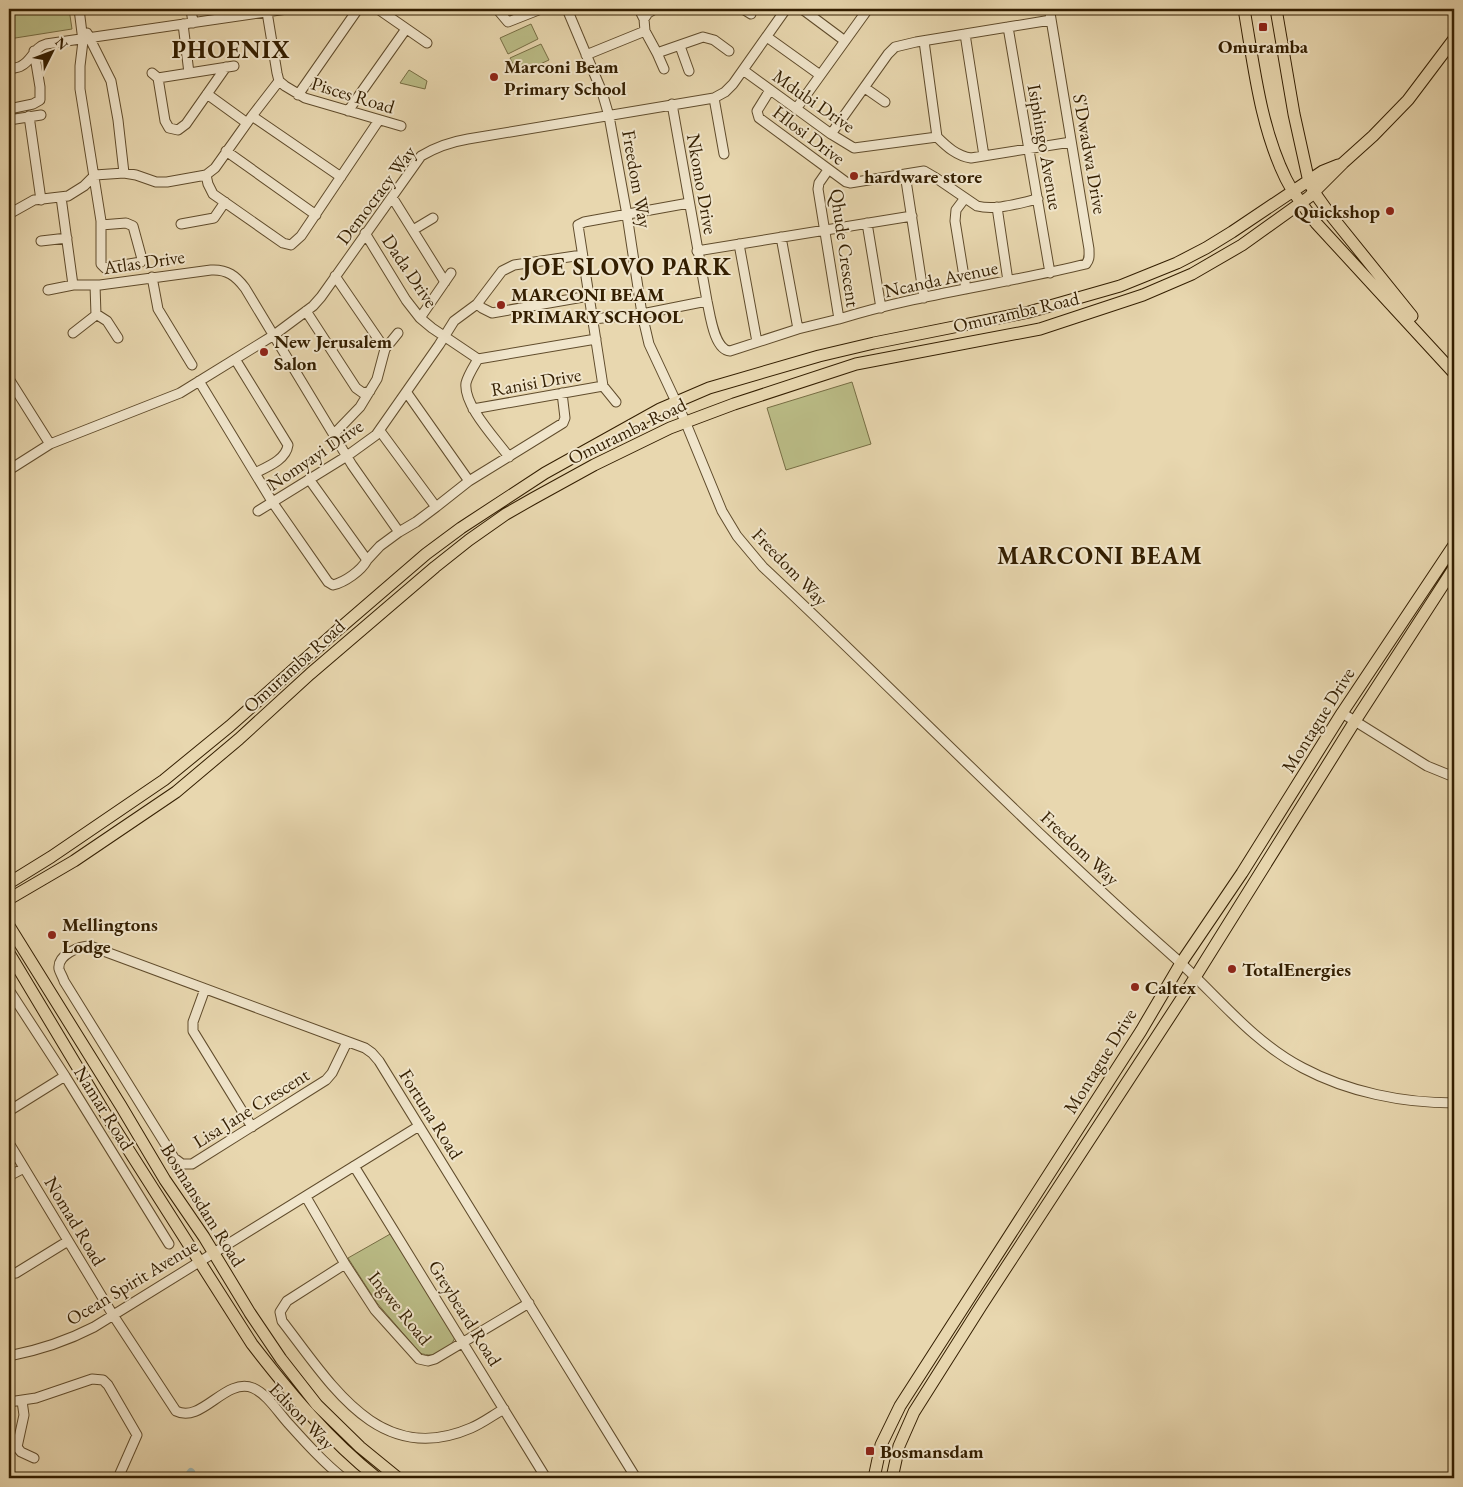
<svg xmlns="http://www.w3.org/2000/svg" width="1463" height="1487" viewBox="0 0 1463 1487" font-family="'EB Garamond',serif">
<rect width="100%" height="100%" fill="#e8d7af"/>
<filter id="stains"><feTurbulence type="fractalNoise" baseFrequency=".004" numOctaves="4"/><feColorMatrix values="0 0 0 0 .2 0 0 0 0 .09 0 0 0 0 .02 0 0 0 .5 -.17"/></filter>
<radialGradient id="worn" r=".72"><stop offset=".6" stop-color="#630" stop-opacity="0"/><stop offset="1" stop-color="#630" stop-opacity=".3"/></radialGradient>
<path fill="#bbbd87" stroke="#776e44" d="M9 9H69L72 29 9 39Z
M531 24 538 39 508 54 500 38Z
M541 44 549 60 518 74 510 58Z
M409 70 427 81 425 89 400 83Z
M852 382 871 444 786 470 767 408Z
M392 1233 455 1337C450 1351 435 1359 420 1353L377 1303 348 1258Z"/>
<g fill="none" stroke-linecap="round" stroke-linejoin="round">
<path stroke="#9cb7b6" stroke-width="8" d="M187 1478 191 1472"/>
<defs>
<path id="minor" d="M79 9 83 41 80 66V89L101 221V264L105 268 141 262 142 259 133 226 126 223 101 225
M191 9 193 23
M378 9 427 43
M497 9 508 22 541 9
M567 9 602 92 609 116 627 215 642 314 649 344 685 421 722 511 737 536 763 567C901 696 1032 832 1174 957 1216 994 1251 1041 1303 1068 1348 1092 1403 1103 1454 1103
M639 9 644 19 645 31 657 53 664 69
M743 9 751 14
M802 9 845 41
M267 12 277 73 279 81 285 86 305 98 401 126
M644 19 648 13 655 9
M183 24 189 73
M1008 27 1050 273
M87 33 111 81 118 120 124 173
M965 34 984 156
M767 37 820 75
M924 41 937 137
M680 46 689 71
M657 53 703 37 714 40 729 51
M586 55 645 31
M9 69C13 68 18 68 21 66 32 61 34 47 46 44L287 9
M743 70 831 134 854 148 937 137C947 147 957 156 971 158L1071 142
M152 73 158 78 234 66
M158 78 165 121 169 128 178 130 186 124 226 67
M865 88 885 102
M770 90 757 111 759 118 846 182 850 183 924 171 936 178 977 206C996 211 1019 203 1038 199
M207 94 247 123
M298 95 358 9
M714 98 724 154
M672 104 707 301C710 314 714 350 730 351L798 329
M9 109 33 104 40 100V87L34 51
M796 109 868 9
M348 111 406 29
M29 116 41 200
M252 116 341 177
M9 120 41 115
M831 134 888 54 895 47 916 42 1051 20
M226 151 316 215
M905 174 924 298
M206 175 208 184 213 194 283 243 291 245 301 236 379 120
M61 197 73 285
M392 197 445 282
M965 198 956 210 955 221 966 289
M997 207 1008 281
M9 214 34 200 68 196 84 186 95 175 124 173 136 175 156 182H167L206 175 215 168 252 116 279 81
M867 223 881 308
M181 224 214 218 225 202
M413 230 433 218
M365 233 406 300 420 318 432 328 478 359
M781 237 798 329 839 319 818 189 819 183 828 170
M41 241 67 238
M739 244 757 342
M697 251 912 216
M335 276 385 349
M152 277 158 309 192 365
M48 290 73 285H100L211 270C227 269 236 276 245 288L352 465 399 532 380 546 367 560
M477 304 482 308 492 313 589 296
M306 311 356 388 363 393 370 391
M96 314 107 321 118 338
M420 318 451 273
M593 319 642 314 707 301
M839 319C919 294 1004 284 1086 264 1090 259 1089 256 1089 249L1050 13
M73 333 96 315 95 285
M235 359 288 445C286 460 267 467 255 473
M478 359 596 339
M478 359C474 366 468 375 466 383 463 405 496 439 509 457
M9 379 50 444
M199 381 273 503 328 582 333 585C345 582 361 571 367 560L309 479
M407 393 469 481
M616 402 603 386 578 225 584 222 689 203
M473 409 603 386
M380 431 436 507 416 522 399 532
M334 434 360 407 377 379 385 349 398 333
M9 470 50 444 180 393 274 335 313 306 321 297 421 156C436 147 450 142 468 139L714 98 725 92 733 84 786 9
M436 507 469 481 563 423 565 418 562 393
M258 511 347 456 376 435 439 345 454 321 477 304 502 271 514 265 582 255
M1342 713 1427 766 1454 777
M205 989 193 1022V1031L252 1127
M9 990 65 1076 169 1244
M347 1042 332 1073 326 1080 192 1164H182L174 1158 64 981C63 977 60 973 59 969 57 955 79 946 90 946L365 1048 372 1053 379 1061 636 1478
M9 1111 65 1076
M9 1143 113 1315 176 1411C202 1424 225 1377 253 1388 267 1394 278 1412 288 1423 306 1443 323 1462 343 1478
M354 1166 546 1478
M9 1176 24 1168
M306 1197 345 1264 375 1310 419 1359 428 1361 435 1359 529 1303
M345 1264 287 1301 280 1312 282 1321C331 1384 379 1468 471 1428 483 1423 493 1415 504 1409
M9 1274 16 1273 68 1241
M9 1356C40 1350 65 1342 94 1327L419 1126
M22 1401 24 1415 17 1447 21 1452 34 1458
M9 1402 36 1398 92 1379 103 1380 108 1385 137 1435 118 1478"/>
<path id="major" d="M1244 9C1254 66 1260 126 1286 179 1294 195 1305 208 1316 223L1454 373
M1276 9 1294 114 1309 182 1314 192 1329 213 1412 316
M9 883 51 857 164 780 230 726 332 635 426 554 461 528 545 473 660 409 709 388 819 356 874 343 1029 312 1120 286 1177 263 1206 248 1232 232 1323 171 1338 165
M9 899 74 861 176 792 239 739 310 674 435 567 469 540 506 514 534 498 594 465 670 428 734 404 856 364 1040 329 1143 295 1192 274 1242 245 1309 197 1343 163 1373 136 1408 100 1454 39
M9 926 121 1106 165 1180 204 1237 250 1313 281 1359 317 1405 360 1447 398 1478
M9 953 105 1113 252 1344C290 1393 329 1440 377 1478
M874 1478 881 1445 900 1406 1141 1031 1181 963 1242 873 1342 713 1454 545
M892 1478 899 1446 914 1412 981 1306 1184 995 1355 721 1454 568"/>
</defs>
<use href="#minor" stroke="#604c2c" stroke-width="11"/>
<use href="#major" stroke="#331e00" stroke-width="13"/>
<use href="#minor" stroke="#f0e5cb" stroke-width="9"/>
<use href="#major" stroke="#e8d7af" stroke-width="11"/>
</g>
<g fill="#8f2418" stroke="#f0e5cb" stroke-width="2">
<rect x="1258" y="22" width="10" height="10" rx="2.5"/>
<circle cx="494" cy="77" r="5"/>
<circle cx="854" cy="176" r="5"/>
<circle cx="1390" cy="211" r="5"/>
<circle cx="501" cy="305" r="5"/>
<circle cx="264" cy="352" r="5"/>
<circle cx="52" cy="935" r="5"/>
<circle cx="1232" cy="969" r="5"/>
<circle cx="1135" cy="987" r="5"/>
<rect x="865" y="1446" width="10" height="10" rx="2.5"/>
</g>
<g text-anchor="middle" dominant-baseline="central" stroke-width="4" stroke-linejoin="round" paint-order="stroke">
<g font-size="19" font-weight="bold" fill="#331e00" stroke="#f0e5cb" text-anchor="start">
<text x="1263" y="46" text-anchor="middle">Omuramba</text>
<text x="504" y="66">Marconi Beam<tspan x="504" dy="22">Primary School</tspan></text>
<text x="864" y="176">hardware store</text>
<text x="1380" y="211" text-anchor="end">Quickshop</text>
<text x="511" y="294">MARCONI BEAM<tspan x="511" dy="22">PRIMARY SCHOOL</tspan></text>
<text x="274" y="341">New Jerusalem<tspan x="274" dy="22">Salon</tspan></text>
<text x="62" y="924">Mellingtons<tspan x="62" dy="22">Lodge</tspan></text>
<text x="1242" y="969">TotalEnergies</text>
<text x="1145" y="987">Caltex</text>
<text x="880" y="1451">Bosmansdam</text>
</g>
<g font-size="19" fill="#331e00" stroke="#f0e5cb">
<text transform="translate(353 95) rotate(17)">Pisces Road</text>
<text transform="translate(814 101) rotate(35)">Mdubi Drive</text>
<text transform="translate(809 135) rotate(37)">Hlosi Drive</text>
<text transform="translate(1045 147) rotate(80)">Isiphingo Avenue</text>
<text transform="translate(1090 154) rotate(80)">S'Dwadwa Drive</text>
<text transform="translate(637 179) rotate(80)">Freedom Way</text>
<text transform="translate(702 184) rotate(80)">Nkomo Drive</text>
<text transform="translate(376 195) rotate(-53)">Democracy Way</text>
<text transform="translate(845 248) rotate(82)">Qhude Crescent</text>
<text transform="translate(144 262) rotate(-8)">Atlas Drive</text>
<text transform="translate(410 271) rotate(56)">Dada Drive</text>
<text transform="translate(941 279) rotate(-12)">Ncanda Avenue</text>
<text transform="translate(1016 312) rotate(-13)">Omuramba Road</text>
<text transform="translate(536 382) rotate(-10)">Ranisi Drive</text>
<text transform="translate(627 431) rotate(-26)">Omuramba Road</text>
<text transform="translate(315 455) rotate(-34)">Nomyayi Drive</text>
<text transform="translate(790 567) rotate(46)">Freedom Way</text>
<text transform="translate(294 666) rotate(-42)">Omuramba Road</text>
<text transform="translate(1318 720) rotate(-58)">Montague Drive</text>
<text transform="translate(1080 848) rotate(43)">Freedom Way</text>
<text transform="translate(1100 1061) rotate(-58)">Montague Drive</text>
<text transform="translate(104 1108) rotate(58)">Namar Road</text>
<text transform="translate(251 1108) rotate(-32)">Lisa Jane Crescent</text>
<text transform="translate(431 1114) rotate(58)">Fortuna Road</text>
<text transform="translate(203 1205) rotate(58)">Bosmansdam Road</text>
<text transform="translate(75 1221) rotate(59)">Nomad Road</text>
<text transform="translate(132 1282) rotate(-31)">Ocean Spirit Avenue</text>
<text transform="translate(400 1308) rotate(51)">Ingwe Road</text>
<text transform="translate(465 1313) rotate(58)">Greybeard Road</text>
<text transform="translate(302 1416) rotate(46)">Edison Way</text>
</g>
<g font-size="24" font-weight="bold" letter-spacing="1" fill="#331e00" stroke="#f0e5cb">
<text x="231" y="49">PHOENIX</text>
<text x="627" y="266">JOE SLOVO PARK</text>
<text x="1100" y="555">MARCONI BEAM</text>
</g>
</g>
<rect width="1463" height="1487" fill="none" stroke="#e8d7af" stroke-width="30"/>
<rect x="10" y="10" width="1443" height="1467" fill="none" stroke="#331e00" stroke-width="2.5"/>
<rect x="15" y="15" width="1433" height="1457" fill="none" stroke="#331e00"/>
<g transform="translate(52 52) rotate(48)" stroke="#f0e5cb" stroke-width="4" paint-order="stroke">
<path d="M0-4L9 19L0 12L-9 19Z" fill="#331e00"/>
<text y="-8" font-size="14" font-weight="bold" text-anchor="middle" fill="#331e00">N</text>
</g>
<rect width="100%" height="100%" filter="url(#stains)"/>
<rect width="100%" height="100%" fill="url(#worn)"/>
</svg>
